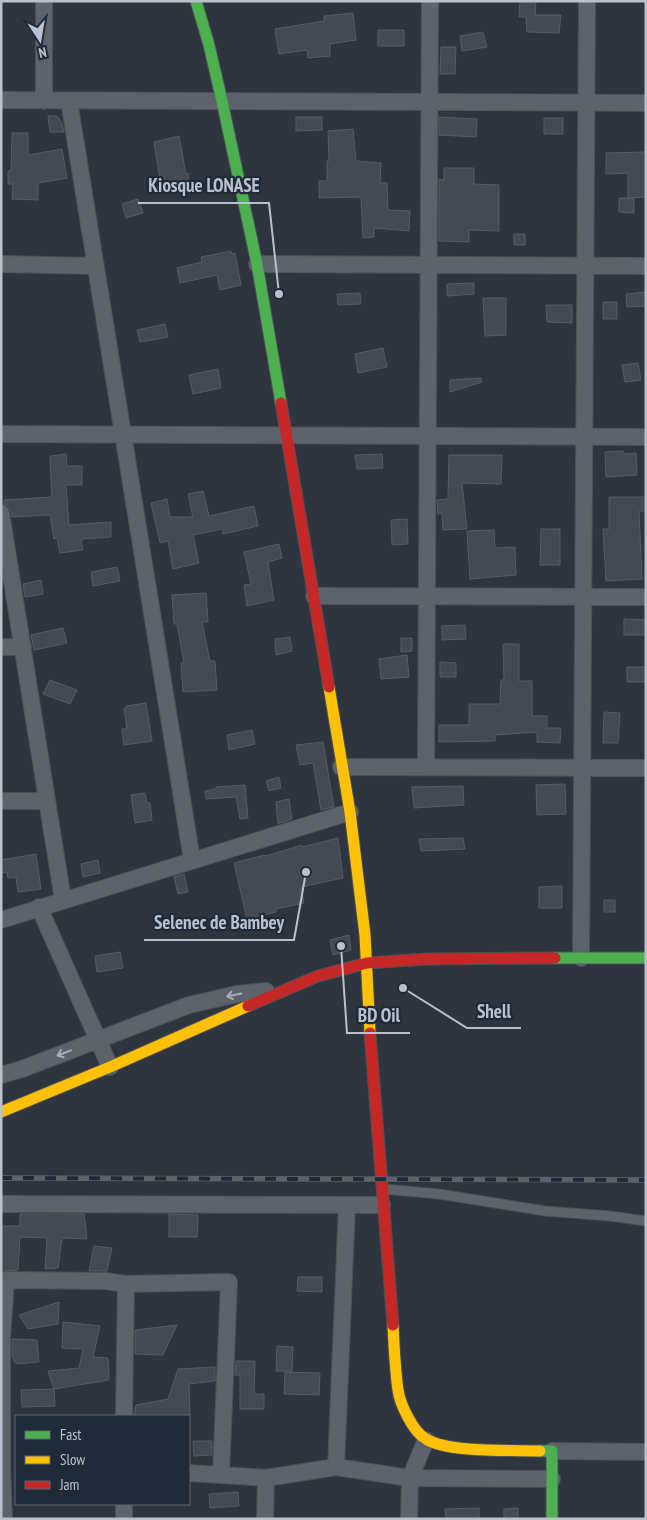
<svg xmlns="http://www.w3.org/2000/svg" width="647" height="1520" viewBox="0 0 647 1520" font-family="'PT Sans Narrow',sans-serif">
<rect width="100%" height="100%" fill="#2e353e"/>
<path fill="#454a52" stroke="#565c65" d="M520 1H536L535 15H561L559 33 527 32 526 17H519Z
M353 13 356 40 330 44V56L308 58 307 50 279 54 275 29 324 21V16Z
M378 30H404V46H378Z
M483 32 487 47 462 51 460 36Z
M441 47H456L455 74H440Z
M48 116H57L62 123 64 132H50Z
M296 117H322V130L296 131Z
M439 117 477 119 476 137 439 135Z
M544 118H563V134H544Z
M353 129 356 161 381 163 380 183H387L388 210 410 211 409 231 374 228V237L363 238 361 197 319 198V181H327V161H329L328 131Z
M12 133H28V155L62 149 67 178 38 183V200L12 199 13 184H8V171H11Z
M179 136 186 174 188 173 189 186H161L154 142Z
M646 152V197L628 198V173L606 174V153Z
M444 168H474V184L499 185V231L469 230V242L439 241V179L444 180Z
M619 198H634V213L619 212Z
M138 199 143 213 126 218 122 204Z
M514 234H525V245H514Z
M231 251V254L235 253 241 285 220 290 217 275 180 283 177 268 202 262 201 257Z
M474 283V294L447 296V284Z
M646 292V306L627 307 626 294Z
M360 293 361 304 338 305 337 294Z
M483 298H506V335L485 336Z
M603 302H617V319H603Z
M546 305H572V323L547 322Z
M165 324 168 337 140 342 137 330Z
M383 348 387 367 358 373 355 354Z
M638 363 641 380 625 382 622 365Z
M218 369 221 388 193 394 189 375Z
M481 378 482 382 450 392V380Z
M623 451 624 454 636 453 637 475 606 477 605 452Z
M66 454 67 466H82V485H66L69 525 111 522V537L81 539 83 550 60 553 57 538 54 539 50 515 12 517 11 511 8 506 4 504V500L52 497 50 456Z
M382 454 383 468 357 469 355 455Z
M449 455H502L501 484 462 483 467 529 443 530 442 513 438 514 437 500 448 499Z
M203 491 209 516 254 506 258 526 223 534 222 529 193 535 199 563 173 569 168 541 160 543 151 503 167 499 170 517H193L188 494Z
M609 497H646V511H639L642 579 606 581 603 529H609Z
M407 519 408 544 392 545 391 520Z
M541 529H560V565H540Z
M494 530 495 548 515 547 516 575 470 579 467 531Z
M279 544 282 558 268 562 274 600 247 606 244 585 251 584 244 552Z
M117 567 120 581 93 586 91 572Z
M41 580 43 594 25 597 23 584Z
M206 593 208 622H202L210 661H215L217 690 183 692 181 663H184L177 624H174L172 595Z
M624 619 646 620V635H624Z
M465 625 466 639 442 640V626Z
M63 628 67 643 34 650 31 635Z
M290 637 292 651 276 655 275 639Z
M401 638H412V651L401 652Z
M503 644H519V681H532V716H547V728H561L560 743 537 742V732L495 735V741L439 742V725H469V704H500L501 680H504Z
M407 655 409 677 381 679 379 659Z
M440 662 456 663V677H440Z
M627 667H646V682H627Z
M50 680 77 690 70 704 43 694Z
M146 703 152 741 124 745 122 729 127 728 124 709 126 708V706Z
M604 712 620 713 618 743H603Z
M252 730 255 744 229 750 227 735Z
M323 742 334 807 321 810 313 763 300 765 296 745Z
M279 777 281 788 269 791 266 781Z
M565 784 566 814 537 815 536 785Z
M245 785 248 818 240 819 236 797 206 799 205 791 216 789V787Z
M463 786 464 805 414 808 412 787Z
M145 793 147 803H150L152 820 135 823 131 795Z
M289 799 292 819 278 824 276 802Z
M338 838 343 878 301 887 304 903 276 909V912L247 919 234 863 265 855 266 856 302 845V847Z
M463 838 465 849 421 851 419 839Z
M36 854 41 889 18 892 16 877 8 878 7 872 1 873V860Z
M98 860 100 873 83 877 81 864Z
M184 874 188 892 178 894 174 877Z
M562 886V908H539V887Z
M604 900H615V912H604Z
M349 935 351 950 333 955 330 940Z
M120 952 123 968 97 972 95 956Z
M20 1214H84L87 1239 62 1238 58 1268 45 1269 47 1238 20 1237 18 1270 1 1271V1226H20Z
M169 1214 198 1215 197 1237H169Z
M94 1246 112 1248 107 1271H89Z
M298 1277H322V1292L297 1291Z
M59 1302 58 1324 28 1329 19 1315Z
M63 1322 100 1326 93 1357 108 1358 109 1380 54 1389 48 1371 79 1368 83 1349 62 1348Z
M177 1325 163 1355 135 1354V1330Z
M12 1339 37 1340 39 1362 16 1364 12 1357Z
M277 1346 293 1347 292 1371H276Z
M236 1361H255L254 1394H264V1409H240V1375H235Z
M215 1367V1381L189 1384 190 1416H134L136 1405 168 1399 178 1369Z
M285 1372 320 1373 319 1395 284 1394Z
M54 1389 55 1406 22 1407 21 1390Z
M193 1441H212V1455L194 1456Z
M238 1492 239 1506 210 1508 209 1494Z
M479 1508V1519H446L445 1509Z
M518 1508V1519H504V1509Z"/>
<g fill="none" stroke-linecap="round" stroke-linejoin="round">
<defs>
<path id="lane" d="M384 1189 439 1194 545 1211 610 1216 646 1221"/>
<path id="street" d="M1 100 646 103
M44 101V1
M69 101 192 860
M1 264 96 266
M257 264 646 266
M1 434 646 437
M1 513 63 900
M314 596 646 597
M1 647H23
M341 767 646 768
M426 767 430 1
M1 801H47
M39 907 110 1067
M1 920 350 812
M581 958 587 1
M1 1075 22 1069 189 1005 237 994 266 991
M1 1204 382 1205
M124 1416 126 1284
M552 1451 646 1452
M336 1467 347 1205
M189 1473 266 1478 336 1467 410 1478 552 1479
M124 1504V1519
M4 1519 2 1469V1339L6 1280 105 1281 126 1284 229 1282 221 1474
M265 1519 266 1478
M409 1519 410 1478 426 1440"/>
<path id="fast" d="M196 1 209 45 222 101 257 264 281 403
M555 958H646
M540 1451H552V1519"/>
<path id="slow" d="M329 687 350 812 365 935 370 1033
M1 1112 110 1067 248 1006
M393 1325C394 1346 395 1369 398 1390 400 1404 413 1432 426 1439 448 1453 513 1450 540 1451"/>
<path id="jam" d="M281 403 329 687
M248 1006 318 976 367 963 427 959 555 958
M370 1033 393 1325"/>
</defs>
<use href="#lane" stroke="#4c5158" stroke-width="11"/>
<use href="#street" stroke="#4c5158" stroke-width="18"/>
<use href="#fast" stroke="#4c515a" stroke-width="13"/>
<use href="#slow" stroke="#4c515a" stroke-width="13"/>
<use href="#jam" stroke="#4c515a" stroke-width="13"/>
<use href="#lane" stroke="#5e636b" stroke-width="9"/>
<use href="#street" stroke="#5e636b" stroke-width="16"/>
<use href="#fast" stroke="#4caf50" stroke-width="11"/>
<use href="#slow" stroke="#ffc107" stroke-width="11"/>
<use href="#jam" stroke="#c62828" stroke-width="11"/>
<defs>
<path id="rail" d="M1 1178 646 1180"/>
</defs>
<use href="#rail" stroke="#5d6269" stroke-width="5.5"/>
<use href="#rail" stroke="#202b39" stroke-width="4" stroke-dasharray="11" stroke-linecap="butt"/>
</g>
<defs><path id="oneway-shaft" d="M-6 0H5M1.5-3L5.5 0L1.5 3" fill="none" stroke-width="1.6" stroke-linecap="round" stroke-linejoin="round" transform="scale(1.25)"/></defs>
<g stroke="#a7aeb9">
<use href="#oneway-shaft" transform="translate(234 995) rotate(169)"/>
<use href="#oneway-shaft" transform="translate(64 1053) rotate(159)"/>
</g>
<path fill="none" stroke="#b9c1cd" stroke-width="2" d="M279 294L269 203H138M306 872L294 940H144M403 988L467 1028H521M341 946L347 1033H410"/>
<g fill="#b9c1cd" stroke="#202b39" stroke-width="2">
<circle cx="279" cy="294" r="5"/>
<circle cx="306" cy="872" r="5"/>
<circle cx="403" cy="988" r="5"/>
<circle cx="341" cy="946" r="5"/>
</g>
<g font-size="19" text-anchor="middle" font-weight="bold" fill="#b9c1cd" stroke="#202b39" stroke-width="4.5" stroke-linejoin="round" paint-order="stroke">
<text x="204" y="192">Kiosque LONASE</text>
<text x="219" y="929">Selenec de Bambey</text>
<text x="494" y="1018">Shell</text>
<text x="379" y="1022">BD Oil</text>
</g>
<rect width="647" height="1520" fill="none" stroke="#b9c1cd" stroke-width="5"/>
<rect x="15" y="1415" width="175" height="90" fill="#202b39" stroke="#5d6774"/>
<rect x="25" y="1431" width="25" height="8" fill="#4caf50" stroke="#5d6774"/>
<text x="60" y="1440" font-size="15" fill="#b9c1cd">Fast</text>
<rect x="25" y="1456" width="25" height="8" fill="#ffc107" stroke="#5d6774"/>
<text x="60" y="1465" font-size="15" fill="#b9c1cd">Slow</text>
<rect x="25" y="1481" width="25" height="8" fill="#c62828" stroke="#5d6774"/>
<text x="60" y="1490" font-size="15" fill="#b9c1cd">Jam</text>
<g transform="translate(40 40) rotate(168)" stroke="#202b39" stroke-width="4" paint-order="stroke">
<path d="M0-4L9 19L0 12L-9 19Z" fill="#b9c1cd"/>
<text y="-8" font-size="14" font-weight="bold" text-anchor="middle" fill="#b9c1cd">N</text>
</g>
</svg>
